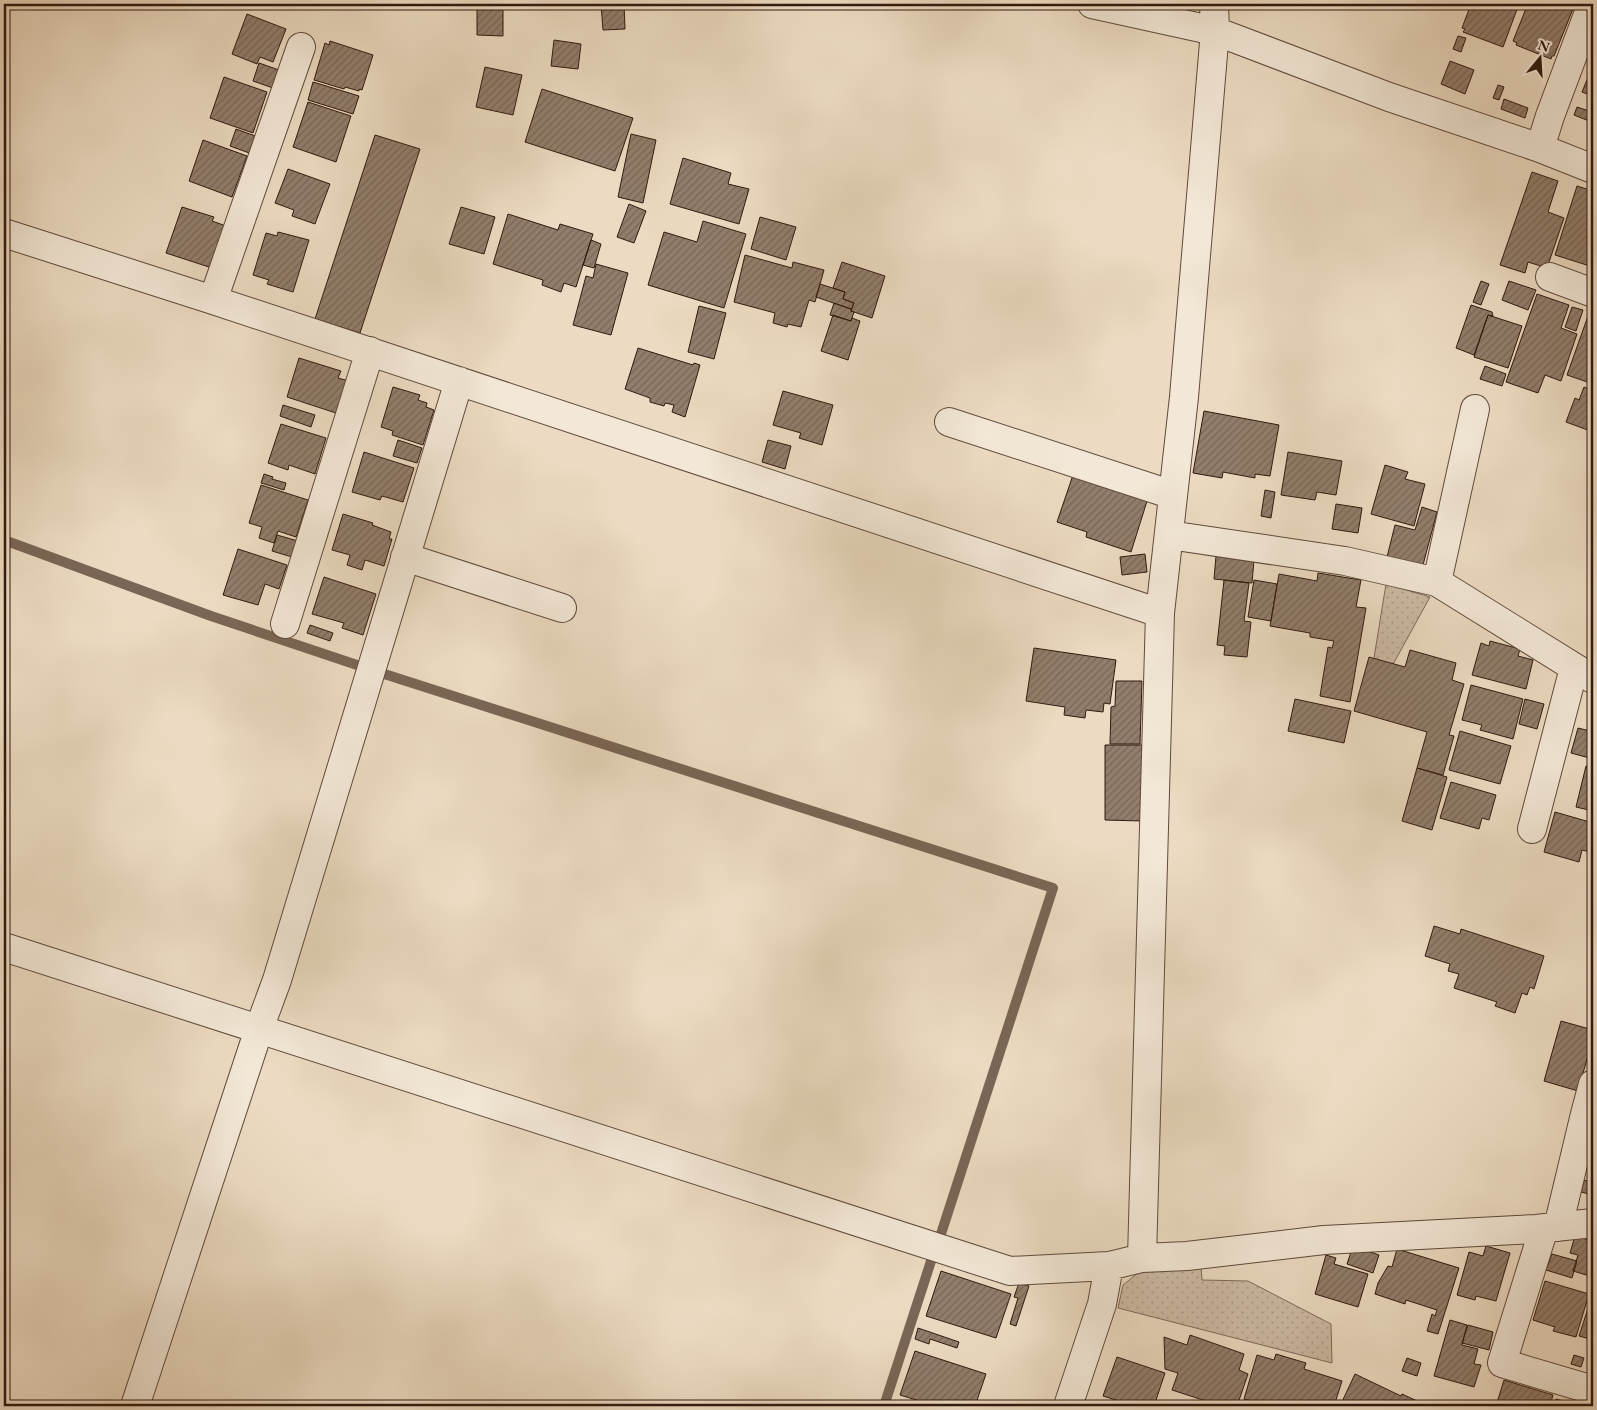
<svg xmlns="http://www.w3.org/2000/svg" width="1597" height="1410" viewBox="0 0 1597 1410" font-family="'EB Garamond',serif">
<defs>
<pattern id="grass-dots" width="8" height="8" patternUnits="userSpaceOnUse" patternTransform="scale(1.25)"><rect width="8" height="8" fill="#ccbaa4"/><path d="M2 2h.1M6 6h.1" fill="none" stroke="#b09f8c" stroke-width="1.8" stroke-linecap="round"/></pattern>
<pattern id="building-hatch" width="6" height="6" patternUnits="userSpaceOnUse" patternTransform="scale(1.25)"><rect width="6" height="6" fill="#927e6c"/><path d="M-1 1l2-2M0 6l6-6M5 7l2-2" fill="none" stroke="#786657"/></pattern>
</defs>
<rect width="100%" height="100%" fill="#ecdbc2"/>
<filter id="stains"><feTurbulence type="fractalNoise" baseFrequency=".004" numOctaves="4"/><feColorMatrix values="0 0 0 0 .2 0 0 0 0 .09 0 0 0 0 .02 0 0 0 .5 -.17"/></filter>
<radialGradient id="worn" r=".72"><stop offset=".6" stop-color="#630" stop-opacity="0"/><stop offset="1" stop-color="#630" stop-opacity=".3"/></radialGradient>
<path fill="url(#grass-dots)" stroke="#7e6a5a" d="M1386 584 1430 597 1391 668 1373 664Z
M1201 1267 1202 1280 1248 1281 1331 1324 1332 1363 1118 1308 1123 1285 1142 1270Z"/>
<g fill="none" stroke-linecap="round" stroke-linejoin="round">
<path stroke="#7a6656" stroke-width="10" d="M4 540 211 616 378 672 1053 888 940 1237
M884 1406 932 1258"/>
</g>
<path fill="url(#building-hatch)" stroke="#30190f" d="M477 4H503V36L477 35Z
M601 4H624L625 29 603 30Z
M1471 4H1519L1503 47 1463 32 1465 29 1462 28Z
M1531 4H1575L1554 56H1552L1551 59 1516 45 1517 43 1513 41 1527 6 1530 7Z
M247 14 286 29 273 62 260 57 257 64 232 54Z
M1458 36 1466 38 1461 52 1453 49Z
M554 40 581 44 578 69 551 66Z
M330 41 373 55 362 90 359 89V91L345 87 344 89 314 80 325 43 329 45Z
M1450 61 1474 70 1465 94 1441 84Z
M259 63 279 70 273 88 253 81Z
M485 67 522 75 513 115 476 107Z
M1591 70 1593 71V96L1582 92Z
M224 77 267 92 253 133 210 118Z
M313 82 359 96 353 114 308 100Z
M1498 85 1504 87 1499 100 1493 98Z
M542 89 633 118 615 171 525 142Z
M1504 99 1528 108 1525 118 1501 109Z
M308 102 351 116 336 162 293 147Z
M1577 107 1592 112 1589 121 1574 115Z
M236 129 258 137 252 154 230 146Z
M631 134 656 140 643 203 618 197Z
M375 135 420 149 360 333 315 319Z
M203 140 247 156 232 197 189 181Z
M683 158 731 173 728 184 749 189 739 224 670 204Z
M288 169 330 184 315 224 292 216 294 210 275 203Z
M1532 172 1558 181 1548 212 1564 218 1547 268 1528 262 1525 273 1500 265Z
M1577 186 1593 191V267L1555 255Z
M629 204 646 211 634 243 617 237Z
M182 207 214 217 212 221 226 226 212 268 166 253Z
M461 207 495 217 484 254 449 244Z
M508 214 558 230 560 224 593 234 576 287 564 283 561 292 542 285 543 280 493 264Z
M760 217 796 227 786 260 751 249Z
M703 221 746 234 724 308 648 285 664 232 697 242Z
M278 232 309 240 293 292 267 284 269 280 253 275 266 233 277 236Z
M591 240 601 244 594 268 583 265Z
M745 255 792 268 793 262 824 270 815 302 809 300 801 327 788 324 787 327 773 323 775 313 734 302Z
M842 262 885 276 872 318 851 311 854 303 843 299 845 292 833 288Z
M596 264 628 273 611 335 573 325 586 276 593 278Z
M1481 281 1489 284 1481 305 1473 302Z
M1509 281 1536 290 1528 310 1502 300Z
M820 284 845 292 843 299 854 303 851 309 816 297Z
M1537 294 1569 305 1561 328 1577 334 1561 381 1545 375 1538 393 1506 382Z
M834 303 851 309V311L854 312 851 321 830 315Z
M1471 305 1492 312 1493 316 1488 315 1474 355 1456 348Z
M699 306 726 313 714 359 688 352Z
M1572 307 1583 310 1576 331 1565 327Z
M833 315 851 321 852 318 860 321 848 360 821 351Z
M1488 315 1522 326 1508 368 1474 357Z
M1588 316 1593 317V384L1567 375Z
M638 348 693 365 694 363 700 365 685 417 672 412 674 405 665 403 664 406 650 402V398L625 389Z
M299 358 341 371 338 378 349 381 339 414 287 397Z
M1485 366 1506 374 1502 386 1480 379Z
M393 387 420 395 418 400 427 403 426 407 434 410 423 445 392 435 393 431 381 427Z
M1584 387 1593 391V432L1566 422 1575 398 1579 400Z
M783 391 833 405 822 445 799 438 801 433 773 425Z
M283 405 315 415 311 427 280 416Z
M1204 411 1279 425 1270 476 1255 474V478L1223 472 1222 478 1193 473Z
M281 424 326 438 315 474 289 465 288 470 268 463Z
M398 440 422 448 417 463 393 456Z
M768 440 791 446 785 469 762 462Z
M364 452 414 468 403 502 382 496 380 500 352 492Z
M1288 452 1342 461 1336 495 1317 492 1315 500 1281 495Z
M1385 465 1408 472 1405 479 1425 484 1414 526 1371 514Z
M1074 472 1148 498 1131 552 1086 537 1087 532 1057 522Z
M264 474 273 477 272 479 286 483 284 490 261 483Z
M261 485 308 500 296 537 278 531 274 543 259 538 262 527 249 523Z
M1265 490 1275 492 1271 518 1261 516Z
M1336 504 1362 508 1358 533 1332 529Z
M1422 507 1437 512 1423 565 1387 557 1395 525 1415 530Z
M343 514 373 523 372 525 391 532 389 539H392L384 566 365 560 362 570 347 565 350 555 332 550Z
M277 535 298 541 292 557 272 551Z
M238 549 287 565 279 589 265 584 258 605 223 595Z
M1145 554 1147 572 1122 575 1120 557Z
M1216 556 1254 560 1252 583 1214 579Z
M1318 573 1361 580 1356 607 1366 608 1350 702 1320 696 1328 647 1332 648 1334 641 1310 637V633L1270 626 1279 574 1317 581Z
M324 577 376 594 363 635 342 628 344 623 312 614Z
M1224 580 1249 583 1244 621 1251 622 1247 657 1224 655 1225 646 1217 645Z
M1254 580 1277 584 1271 621 1248 617Z
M310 625 333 633 330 641 307 633Z
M1490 641 1520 649 1518 656 1533 660 1526 689 1472 675 1481 643 1489 646Z
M1034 648 1116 660 1110 704 1104 703 1103 712 1086 710 1085 718 1064 715 1065 707 1026 701Z
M1410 650 1456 663 1452 680 1464 684 1449 735 1454 736 1443 775 1417 768 1427 732 1354 711 1369 657 1405 667Z
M1116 681H1142L1140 744H1110L1111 707 1115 706Z
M1471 685 1523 699 1513 739 1480 730 1482 725 1462 720Z
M1295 699 1351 711 1344 743 1288 731Z
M1525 699 1544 704 1537 729 1519 724Z
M1593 719V759L1571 753 1578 728 1590 731Z
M1460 731 1511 746 1500 784 1449 770Z
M1105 745H1144L1143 821 1105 820Z
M1586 766 1593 768V811L1576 807Z
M1417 768 1447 777 1432 830 1402 821Z
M1451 782 1496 795 1489 820 1482 818 1479 829 1440 818Z
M1555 812 1593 823V853L1582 850 1579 862 1544 852Z
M1434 926 1460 934 1461 929 1544 956 1534 989 1530 987 1527 995 1522 993 1515 1013 1495 1006 1497 1002 1454 988 1459 974 1448 971 1450 964 1425 956Z
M1561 1021 1593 1030V1038L1578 1091 1544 1081Z
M1584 1180 1593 1183V1195L1581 1192Z
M1575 1236 1593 1241V1277L1573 1271 1578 1255 1570 1253Z
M1353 1246 1379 1255 1373 1273 1347 1264Z
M1486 1246 1510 1253 1496 1301 1476 1296 1475 1300 1457 1295 1469 1252 1483 1256Z
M1397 1249 1459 1268 1438 1334 1427 1331 1432 1314 1435 1316 1437 1310 1406 1300 1405 1304 1375 1294 1378 1283 1388 1266 1392 1267Z
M1552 1254 1577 1261 1572 1278 1546 1270Z
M1326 1255 1336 1258 1334 1264 1368 1274 1358 1307 1315 1294Z
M941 1271 1011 1294 996 1338 926 1316Z
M1545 1281 1589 1294 1576 1337 1553 1331 1555 1327 1533 1320Z
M1019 1283 1029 1286 1016 1326 1010 1324 1018 1298 1014 1297Z
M1593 1293V1340L1579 1336Z
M1450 1320 1467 1325 1462 1345 1478 1349 1474 1364 1481 1365 1474 1387 1434 1376Z
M1468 1325 1493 1332 1489 1350 1462 1343Z
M918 1328 959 1342 957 1348 930 1339 929 1344 915 1339Z
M1190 1335 1244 1354 1239 1370 1248 1374 1237 1406H1205L1206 1401 1172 1390 1178 1373 1165 1369 1164 1337 1187 1345Z
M915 1351 986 1374 975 1406H936L900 1395Z
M1276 1354 1306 1363 1304 1369 1342 1381 1334 1406H1268L1244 1399 1257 1355 1274 1360Z
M1574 1355 1584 1358 1581 1367 1571 1364Z
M1117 1357 1165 1373 1154 1406H1135L1103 1396Z
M1407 1358 1421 1363 1417 1376 1402 1371Z
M1355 1374 1401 1396 1402 1394 1428 1406H1340Z
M1504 1380 1553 1395 1550 1406H1496Z
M1556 1399 1581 1406H1554Z"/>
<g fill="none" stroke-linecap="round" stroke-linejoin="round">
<defs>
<path id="minor" d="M1092 4 1215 31 1389 97 1540 148 1593 169
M1540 148 1550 116 1592 4
M4 233 213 300 1160 613
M1550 277 1593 293
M213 300 301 47
M949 422 1173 495
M1169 535 1345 561 1437 582 1593 679
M405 557 562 608
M1437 582 1475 409
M285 624 370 351
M1532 829 1574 668
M4 947 1010 1271 1109 1266 1142 1258 1187 1256 1324 1240 1536 1229 1593 1223
M1558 1227 1585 1114 1593 1084
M1544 1228 1502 1363 1593 1390
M1142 1258 1160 613 1184 397 1215 31 1214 4
M135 1406 259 1029 277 980 459 381
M1068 1406 1102 1304 1109 1266"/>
</defs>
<use href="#minor" stroke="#5f4a3c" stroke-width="30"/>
<use href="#minor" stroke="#f3e8d7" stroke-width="28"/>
</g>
<rect width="1597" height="1410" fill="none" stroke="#ecdbc2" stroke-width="20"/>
<rect x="5" y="5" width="1587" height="1400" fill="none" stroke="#30190f" stroke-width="2.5"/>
<rect x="10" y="10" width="1577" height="1390" fill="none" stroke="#30190f"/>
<g transform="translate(1540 58) rotate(18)" stroke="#f3e8d7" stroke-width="4" paint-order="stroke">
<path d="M0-4L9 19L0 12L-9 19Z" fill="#30190f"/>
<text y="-8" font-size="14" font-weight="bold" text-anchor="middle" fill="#30190f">N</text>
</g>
<rect width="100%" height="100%" filter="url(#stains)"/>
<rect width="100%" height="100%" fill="url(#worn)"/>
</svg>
